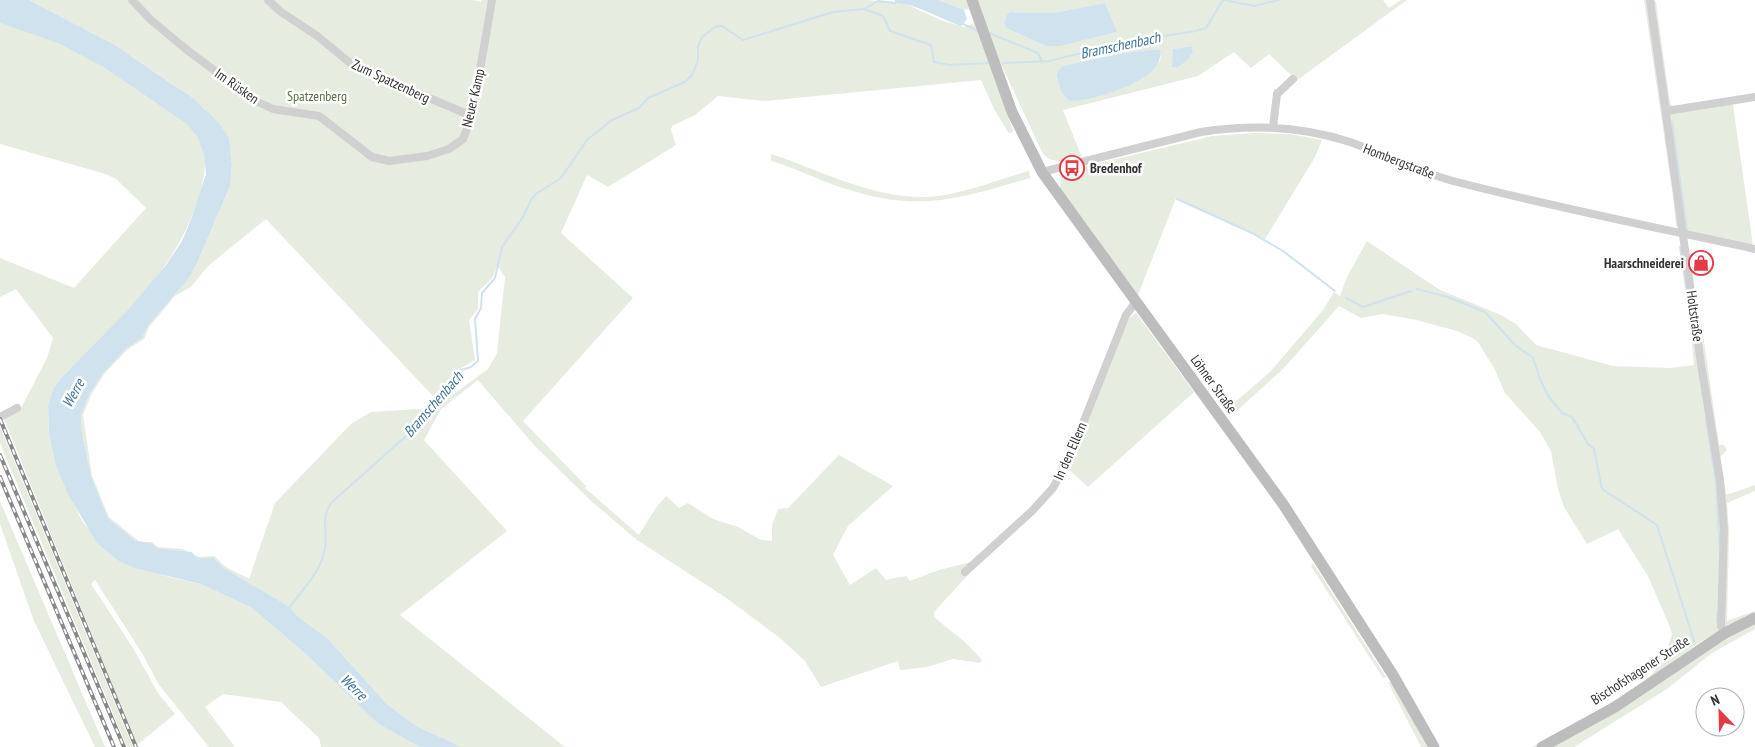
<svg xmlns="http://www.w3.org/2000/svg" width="1755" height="747" viewBox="0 0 1755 747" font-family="'PT Sans Narrow',sans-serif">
<rect width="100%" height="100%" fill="#fff"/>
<path fill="#e6ecdf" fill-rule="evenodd" d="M29 0H473L481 2 482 0H866L904 3 943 21 965 27 974 23 969 9 964 10 939 0H1383L1389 8 1401 0H1407L1289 86 1278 100V118L1270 119 1274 88 1277 90 1292 76 1269 54 1251 68 1234 52 1198 76 1063 110 1082 158C1069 160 1051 166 1042 152L1002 66 990 65 1013 131 1011 133 1008 132 994 109 981 80 765 101 718 96 695 115 672 126 671 130 676 145 608 187 587 175 561 233 633 298 523 421 586 486 585 488 639 535 655 509 666 496 679 508 688 503 713 519 738 527 761 540 772 541V525L778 509 788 508 839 455 893 486 848 526 833 555 850 585 876 568 886 580 906 576 910 581 939 570 971 562 1049 490 1063 464 1122 318 1128 319 1136 313 1194 392 1088 487 1067 468 1044 503 978 564 934 612V617L966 643 982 660 980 663 953 659 927 667 900 670 898 661 821 687 805 661 780 638 725 597 637 540 590 500 534 445 478 380 441 409 424 440 507 531 400 615 565 747H462L416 726 387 704 327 638 297 616 290 607 224 568 214 558H198L191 552 157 548 152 543 136 541 108 518 91 476 81 428V415L90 393 104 372 127 348 142 338 148 326 189 278 198 261 230 186 232 165 229 139 204 108 174 85 115 45ZM1105 3 1116 32 1061 46H1046L1006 28 1004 24 1007 14 1010 12 1053 13ZM1192 46 1193 52 1188 60 1177 68 1173 67V49ZM1160 50C1170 79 1090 101 1070 101 1060 95 1059 84 1056 74L1062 66 1124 53ZM266 219 433 396 458 370 475 360 469 320 478 309V292L493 277 497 265 505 277 497 353 488 369 429 412 418 409 371 412 351 424 275 503 249 579 226 567 214 556 199 557 183 549 158 547 152 542H140L109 517 92 476 83 415 92 393 105 373 128 349 144 339 149 327 175 296 191 287 208 266Z
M1644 0H1655L1656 2 1670 104 1675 107 1732 98 1753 245 1690 233 1676 226 1673 196Z
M0 23C19 29 39 35 58 42 87 54 113 73 139 91 159 104 186 117 198 138 209 157 205 176 199 196 176 273 115 323 61 378L53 389 48 405 49 434 56 466 82 521 111 555 117 560 169 577 201 584 252 608 308 656 377 723 419 747H321L319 738 281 702 223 694 205 707 235 747H209L159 685 142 653 95 580 91 584 133 648 158 693 175 714 137 745 4 419 21 408 47 358 53 338 16 289 0 297V258L74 288 146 208 116 179 106 174 0 144Z
M1255 133 1290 134 1322 140 1315 157 1265 239 1176 198 1138 295 1060 188 1061 178 1070 170 1212 136Z
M771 154C820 170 871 198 925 197 959 196 996 180 1029 171L1030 178C957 199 918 213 843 188 818 180 796 168 771 161Z
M1367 241 1440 290 1501 315 1516 324 1536 345 1613 366 1670 368 1694 365 1689 313 1700 314 1719 445H1724L1727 450 1720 457 1726 495 1755 485V491L1727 503 1729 531 1727 621 1755 611V629L1712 653 1667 689 1574 747H1532C1596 713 1656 678 1713 633L1646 680 1654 672 1666 653 1672 634 1670 627 1648 576 1618 529 1587 544 1564 507 1558 489 1551 451 1540 432 1505 393 1494 368 1478 342 1471 337 1454 330 1412 319 1382 314 1361 318 1339 306 1283 369 1231 416 1226 410 1271 371 1323 310 1334 292 1340 296 1348 275Z
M0 427 133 747H127L0 443Z
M0 501 105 747H95L34 621 0 524Z
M1313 563 1386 677 1383 678 1311 566Z
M1388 682 1393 683 1427 747H1421Z"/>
<path fill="#cfe2ee" d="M0 0H29L115 45 194 99 218 122 229 138 232 165 230 186 198 261 189 278 148 326 142 338 127 348 104 372 90 393 81 415V428L91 476 108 518 136 541 152 543 157 548 191 552 198 558H214L224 568 290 607 297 616 327 638 387 704 416 726 462 747H419L377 723 308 656 252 608 201 584 134 568 117 560 97 543 69 496 56 466 49 434 48 405 53 389 61 378 128 310 166 265 182 241 192 217 206 174 204 154 198 138 187 124 102 66 58 43 0 23Z
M895 0H939L964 10 967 19 961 26C940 19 915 3 895 3Z
M1105 3 1117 32 1061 46H1046L1006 28 1004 24 1007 14 1010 12 1053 13Z
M1192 46 1193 52 1188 60 1177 68 1172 67 1173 49Z
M1152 50H1160L1161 53C1160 58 1159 63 1156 67 1142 85 1092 101 1070 101 1060 95 1059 84 1056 74L1062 66 1124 53Z"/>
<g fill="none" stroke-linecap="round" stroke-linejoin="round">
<path stroke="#cfe2ee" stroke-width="2" d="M1224 0 1254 6 1279 0
M864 9 878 1 895 3
M961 23 976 30
M989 33 1038 53 1042 62
M1660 48 1669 105
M1003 63 1049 61 1131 41 1196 31 1206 28 1223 0
M1672 122 1687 230
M1177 199 1252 233 1283 251 1335 291
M1680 247 1687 293
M1417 289 1448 297 1485 312 1515 345 1533 358 1541 382 1549 397 1562 413 1572 417 1588 444 1594 449 1602 489 1657 525 1694 641
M1346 298 1363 307 1411 291
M1706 419 1716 482 1720 553
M289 608C302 590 322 571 325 548 328 530 320 520 331 503L423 421 458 371 471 367 478 361 475 319 481 308 482 293 495 278 502 247 523 217 531 200 536 194 561 178 587 140 612 120 639 108 648 98 685 82 692 75 698 60V47L702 37 715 27 722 26 743 40 833 12 864 9 883 16 890 31 931 45 934 62 950 65 989 63
M1717 622 1718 612"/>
<path stroke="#d0d0d0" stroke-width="8" d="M132 0 151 20 187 50 254 100 273 109 319 116 372 157 389 161 427 156 449 149 463 139 472 116 492 0
M268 0 281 12 316 35 355 67 472 116
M1650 0 1701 364 1720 480 1724 529 1721 626 1725 633
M1666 111 1755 97
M1273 127 1277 94 1293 79
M1042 172 1201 132C1251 124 1301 126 1350 142 1384 154 1417 171 1453 181 1553 207 1654 227 1755 249
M0 417 17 408
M965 572 1032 511 1053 488 1070 456 1126 315 1136 302"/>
<path stroke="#bdbdbd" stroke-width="11" d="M972 0 1012 112 1042 172 1283 504 1393 675 1434 747
M1542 747 1615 707 1725 633 1755 618"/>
<defs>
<path id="rail" d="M0 419 136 747
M0 455 124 747
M0 477 114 747"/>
</defs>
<use href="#rail" stroke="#888" stroke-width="4"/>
<use href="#rail" stroke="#fff" stroke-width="2" stroke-dasharray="5.5" stroke-linecap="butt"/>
</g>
<defs>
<symbol id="bus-ring" viewBox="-11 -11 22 22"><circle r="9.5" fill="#fff" stroke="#e63946" stroke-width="1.5"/><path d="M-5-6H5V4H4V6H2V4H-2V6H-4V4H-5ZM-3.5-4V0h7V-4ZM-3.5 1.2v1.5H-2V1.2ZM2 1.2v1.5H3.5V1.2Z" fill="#e63946"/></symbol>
<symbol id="shop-ring" viewBox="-11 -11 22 22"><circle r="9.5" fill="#fff" stroke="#e63946" stroke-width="1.5"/><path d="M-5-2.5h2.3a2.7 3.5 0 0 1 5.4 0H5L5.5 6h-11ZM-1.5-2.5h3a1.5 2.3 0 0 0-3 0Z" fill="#e63946"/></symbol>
</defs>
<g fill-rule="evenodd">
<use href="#bus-ring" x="1058" y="154" width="28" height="28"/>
<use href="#shop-ring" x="1687" y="249" width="28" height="28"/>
</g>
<g text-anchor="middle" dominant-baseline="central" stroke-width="5" stroke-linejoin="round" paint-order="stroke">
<g font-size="14" fill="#333" stroke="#fff">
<text transform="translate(391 81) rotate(25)">Zum Spatzenberg</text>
<text transform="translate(237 86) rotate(35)">Im Rüsken</text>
<text transform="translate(473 98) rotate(-77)">Neuer Kamp</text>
<text transform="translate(1399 161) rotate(21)">Hombergstraße</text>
<text transform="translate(1695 316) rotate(82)">Holtstraße</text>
<text transform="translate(1214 384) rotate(54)">Löhner Straße</text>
<text transform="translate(1070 451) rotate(-66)">In den Ellern</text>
<text transform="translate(1640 670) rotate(-33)">Bischofshagener Straße</text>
</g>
<g font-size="14" fill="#56703f" stroke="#fff">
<text x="317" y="96">Spatzenberg</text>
</g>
<g font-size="14" font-weight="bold" fill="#333" stroke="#fff" text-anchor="start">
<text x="1090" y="168">Bredenhof</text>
<text x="1684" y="263" text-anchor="end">Haarschneiderei</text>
</g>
<g font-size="15" font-style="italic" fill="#3f7597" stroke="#fff">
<text transform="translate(1120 45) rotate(-12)">Bramschenbach</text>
<text transform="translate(73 393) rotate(-61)">Werre</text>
<text transform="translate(433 404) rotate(-49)">Bramschenbach</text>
<text transform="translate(354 687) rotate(44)">Werre</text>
</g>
</g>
<g transform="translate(1720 712) rotate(337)"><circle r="24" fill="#ffffff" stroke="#adadad"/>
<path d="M0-4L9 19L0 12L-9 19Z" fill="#e63946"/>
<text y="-8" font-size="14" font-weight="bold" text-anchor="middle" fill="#333333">N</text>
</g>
</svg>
